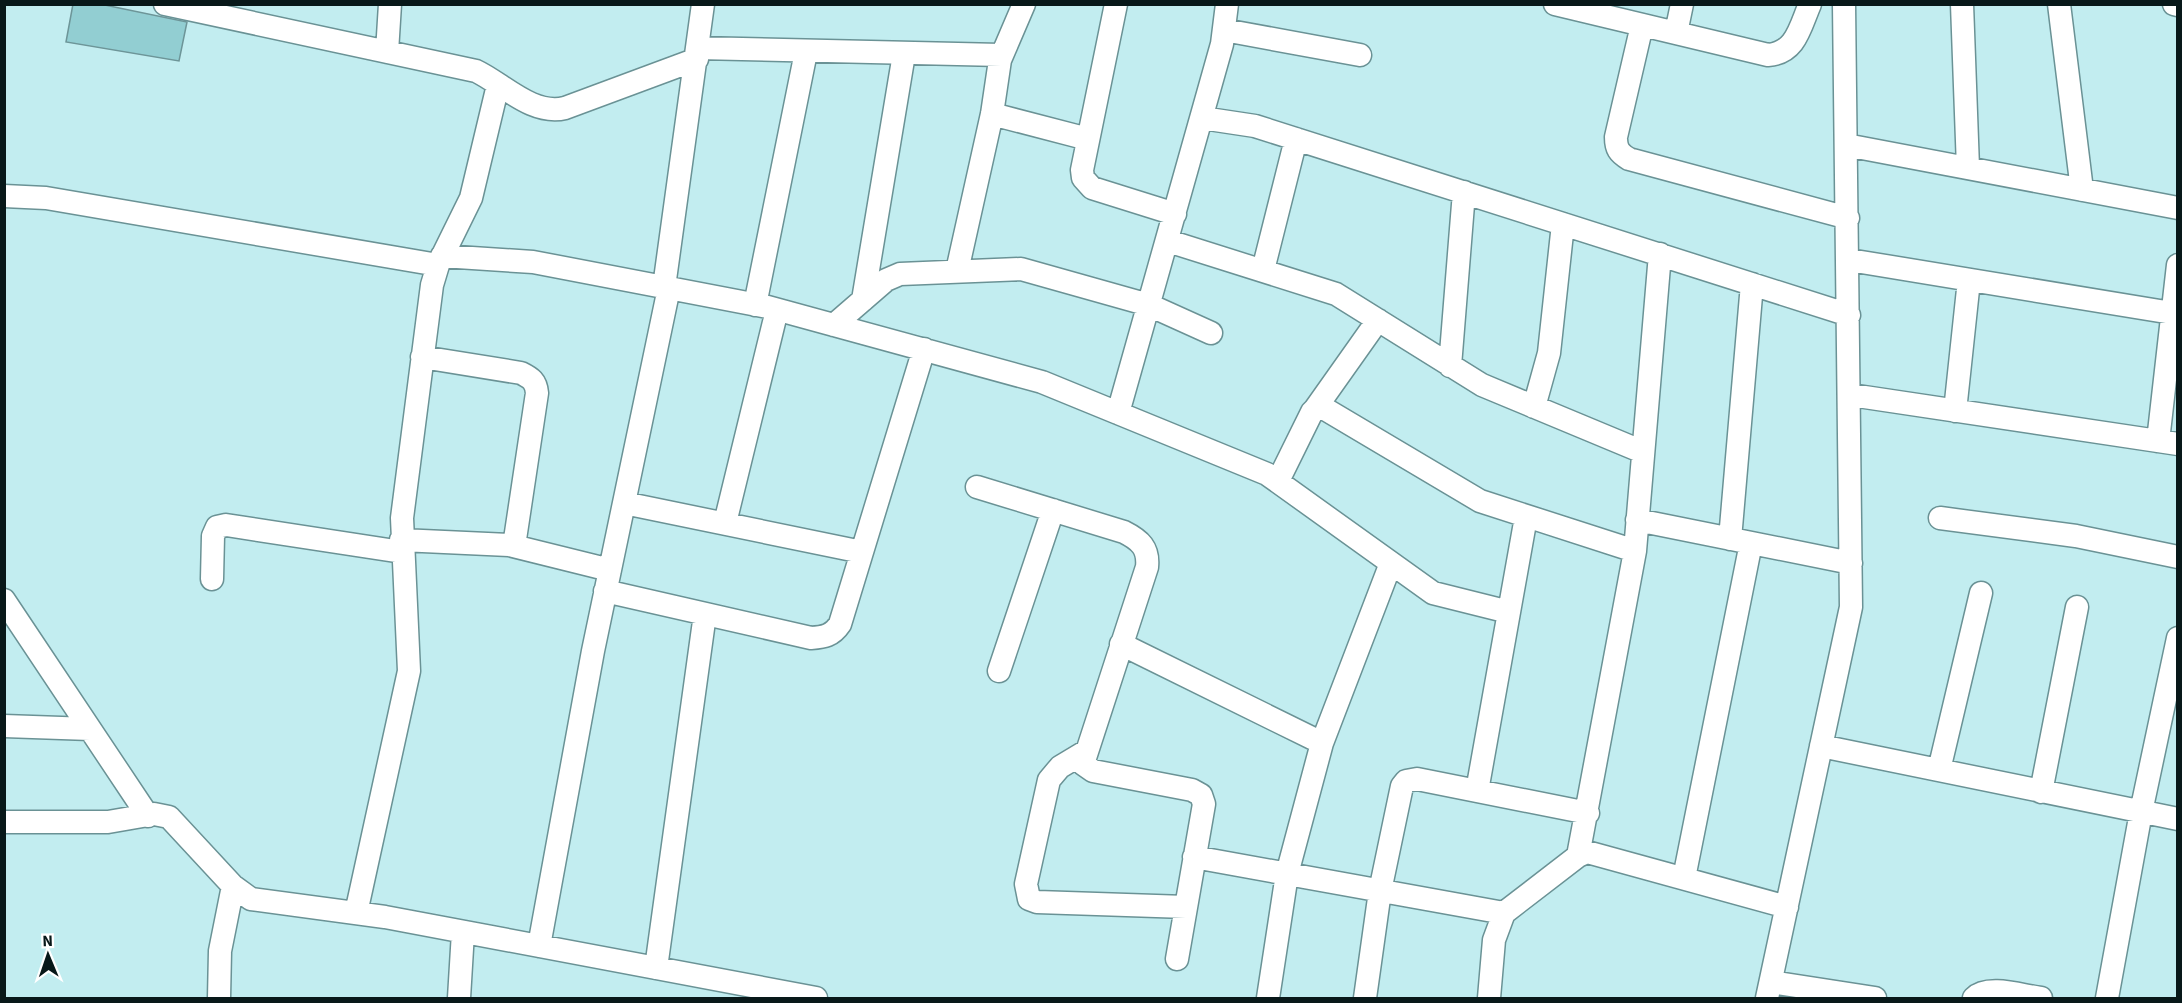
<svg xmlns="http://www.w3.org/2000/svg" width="2182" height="1003" viewBox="0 0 2182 1003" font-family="'Source Sans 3',sans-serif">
<rect width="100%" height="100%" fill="#c2edf0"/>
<path fill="#92ced2" stroke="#6d9598" stroke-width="1.5" d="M73 4H100L187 22 179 61 66 42Z"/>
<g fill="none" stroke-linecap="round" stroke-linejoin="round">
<defs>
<path id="minor" d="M165 4 476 71C502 83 532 116 565 108L697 59
M1116 4 1082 170 1083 178 1092 188 1175 214
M1555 4 1768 55C1796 53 1800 27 1810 4
M1962 4 1968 168
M2059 4 2082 190
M2174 4 2178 5
M1642 25 1616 137C1616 149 1619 153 1629 159L1848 218
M1224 30 1360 55
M1676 33 1682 4
M698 48 1001 55
M387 52 390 4
M992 114 1088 139
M1202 118 1255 126 1849 315
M1846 145 2178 208
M4 196 46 198 438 265
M1168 241 1336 294 1482 385 1643 452
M442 256 533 262 768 307 1042 382 1267 474 1433 593 1509 612
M1849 260 2172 313
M1263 270 1296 139
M957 271 992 114 1000 60 1024 4
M664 287 703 4
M863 300 904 54
M755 305 806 52
M834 325 886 280 900 274 1021 269 1149 305 1211 333
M422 357 521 373C531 378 536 381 537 393L514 546
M1450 366 1464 192
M1851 395 2178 444
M1534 407 1549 353 1563 224
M1315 409 1378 320
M1955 411 1969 280
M1118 413 1222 44 1227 4
M2158 441 2178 265
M1278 481 1312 412 1315 409H1325L1480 501 1635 551
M977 487 1124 532C1140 540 1149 548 1147 567L1083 764 1093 771 1192 790 1201 795 1204 804 1177 959
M624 503 862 552
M1940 518 2076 536 2178 557
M1637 520 1851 563
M725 523 777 310
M1730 539 1752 284
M401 540 509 545 610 570
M212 579 213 536 217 527 226 525 402 552
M605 591 811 638C824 637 832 636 840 624L924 349
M4 600 148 816
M1121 644 1322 743
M999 671 1053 510
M4 726 90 729
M1821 746 2178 819
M1085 752 1060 767 1049 780 1026 884 1029 899 1037 902 1186 907
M1939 770 1981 593
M1477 791 1526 517
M2041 792 2077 607
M4 822H108L154 814 169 817 233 886 220 951 219 998
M1578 856 1635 551 1660 254
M1194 857 1504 913
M1684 878 1751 543
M233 886 251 899 385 917 816 998
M356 913 409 671 402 518 432 285 438 265 471 198 498 85
M539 946 593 651 669 288
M656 968 705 614
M1771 982 1875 998
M459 998 463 932
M1268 998 1287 874 1322 743 1391 563
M1365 998 1380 891 1402 786 1406 781 1417 779 1588 813
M1489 998 1494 940 1504 913 1578 856 1587 852 1787 907
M1767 998 1851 607 1844 4
M1974 998C1988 984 2023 996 2041 998
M2107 998 2141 812 2178 638"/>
</defs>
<use href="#minor" stroke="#6a9295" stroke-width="25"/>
<use href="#minor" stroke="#fff" stroke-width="22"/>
</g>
<rect width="2182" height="1003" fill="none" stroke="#081819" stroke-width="12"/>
<g transform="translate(48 955) rotate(358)" stroke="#ffffff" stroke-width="4.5" paint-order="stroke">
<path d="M0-4.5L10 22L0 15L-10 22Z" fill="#081819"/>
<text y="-9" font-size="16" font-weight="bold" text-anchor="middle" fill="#081819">N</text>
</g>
</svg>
